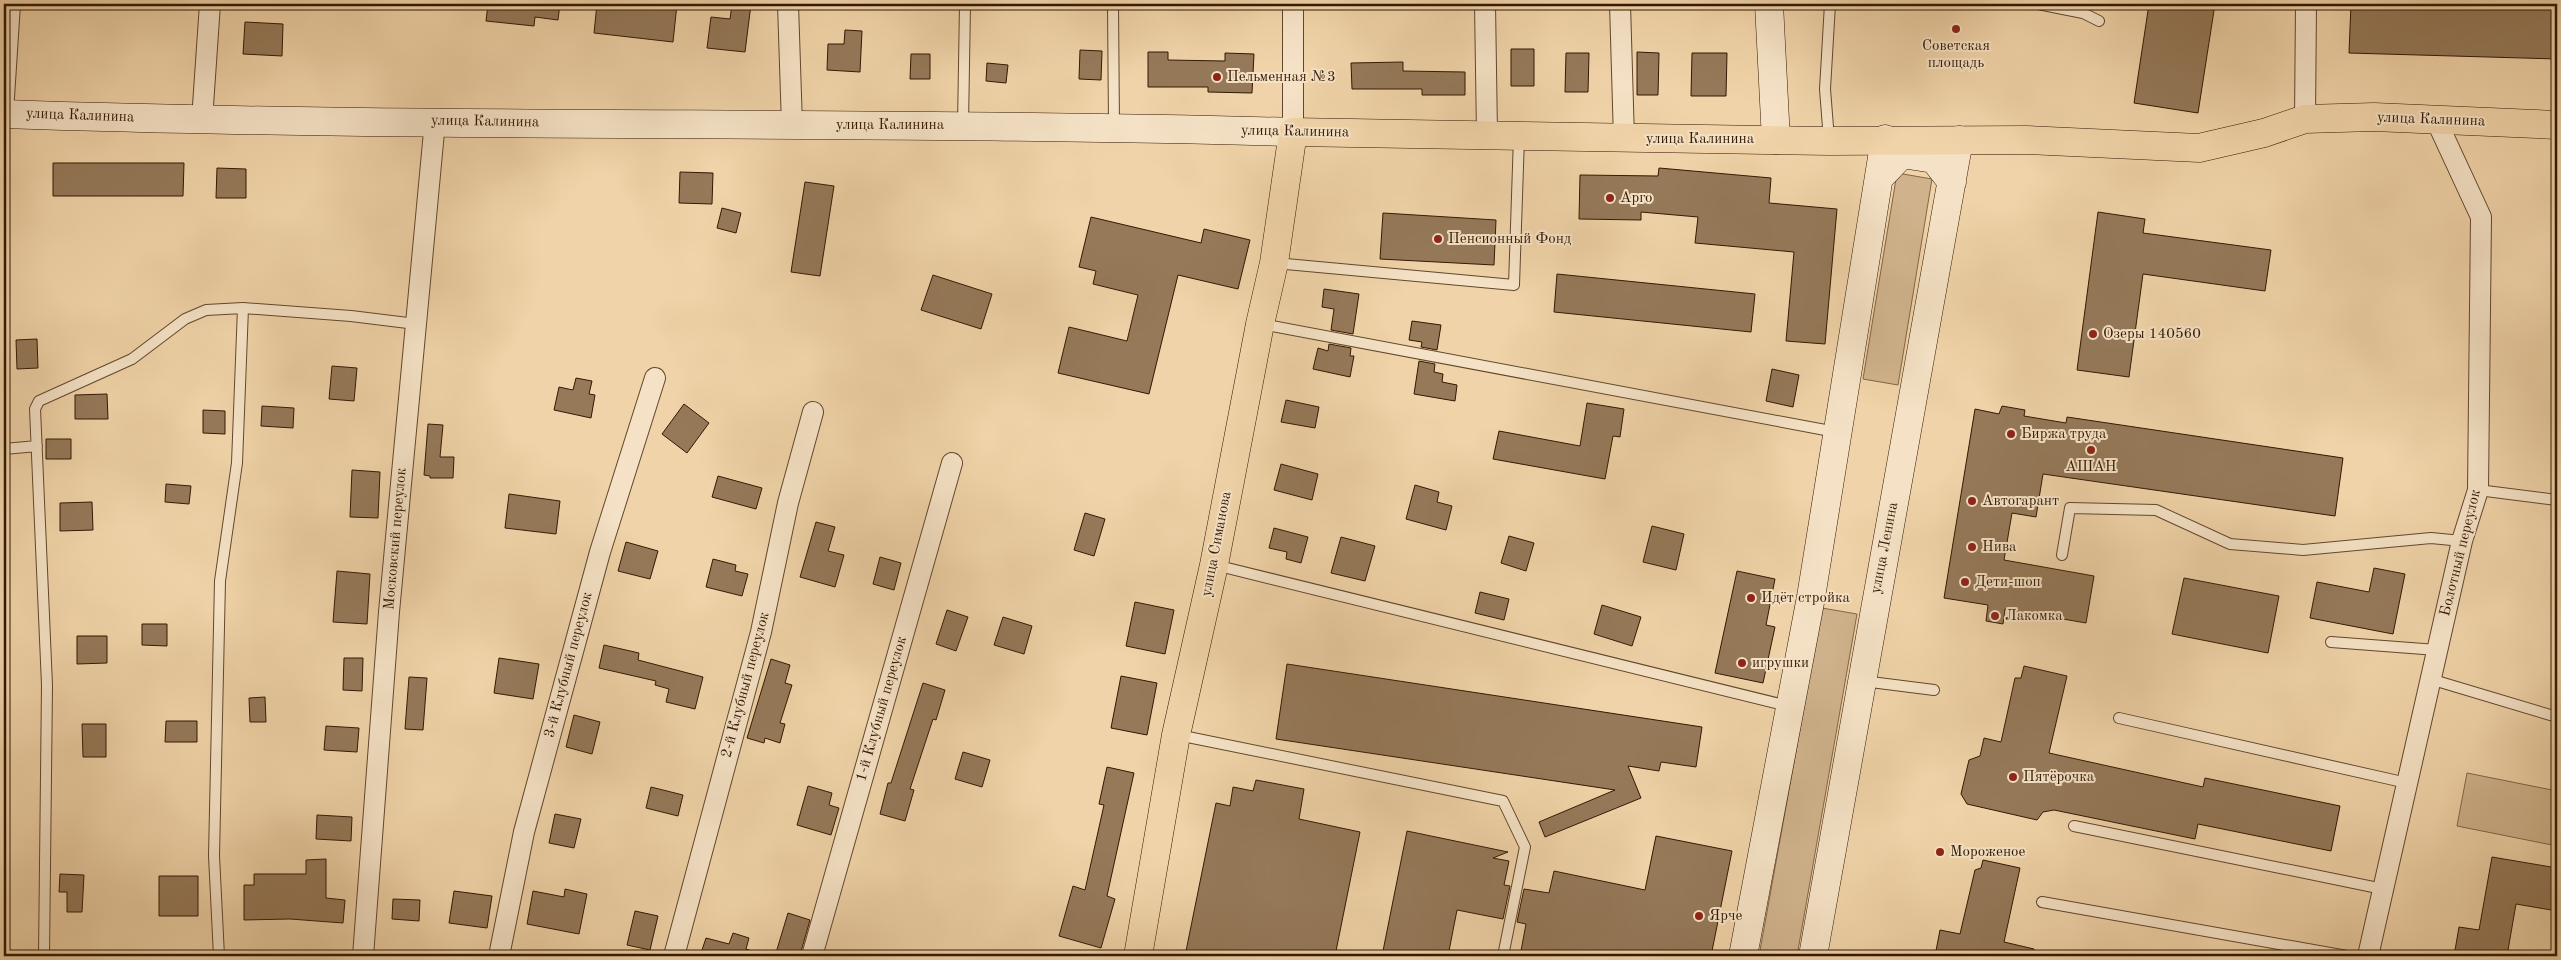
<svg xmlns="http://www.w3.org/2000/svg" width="2561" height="960" viewBox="0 0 2561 960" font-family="'Old Standard TT',serif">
<rect width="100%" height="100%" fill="#f0d3a8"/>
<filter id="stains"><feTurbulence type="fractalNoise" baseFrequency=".004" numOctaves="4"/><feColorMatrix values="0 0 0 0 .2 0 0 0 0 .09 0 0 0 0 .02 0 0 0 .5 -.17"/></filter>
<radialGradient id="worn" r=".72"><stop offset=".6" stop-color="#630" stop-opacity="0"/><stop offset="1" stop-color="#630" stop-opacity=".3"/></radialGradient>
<path fill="#d0b38c" stroke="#826648" d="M1897 173 1932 179 1898 385 1863 379Z
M1822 608 1857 614 1797 956H1759Z
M2467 773 2557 791V846L2457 826Z"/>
<path fill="#957959" stroke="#331803" d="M488 4H560L558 20 535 17 534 26 486 21Z
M597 4H677L673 42 594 33Z
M732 4H751L745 52 707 48 711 17 730 19Z
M2149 4H2215L2198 113 2134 103Z
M2351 4H2557V59L2349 53Z
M245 22 283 24 282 56 243 54Z
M845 30 862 31 860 72 827 70 828 44H844Z
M1511 49H1534V86H1511Z
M1080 50 1102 51 1101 80 1079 79Z
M1148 52H1168V60L1225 61V53L1254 54 1252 93 1208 92V87H1148Z
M1637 52 1659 53 1658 95H1637Z
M1566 53H1589L1588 92H1565Z
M1692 53H1727L1726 96H1691Z
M911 54H930V79H910Z
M1403 62V71L1465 72V95H1422V89H1352L1351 63Z
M987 63 1008 65 1006 83 986 81Z
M53 163H184L183 196H53Z
M217 168 246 169V198H216Z
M1659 168 1771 178 1769 203 1837 209 1825 344 1786 341 1794 252 1695 243 1698 217 1641 212V220L1579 219 1580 175 1658 176Z
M680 172 713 173 712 204 679 203Z
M805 182 834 186 820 276 791 272Z
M722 208 741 213 736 233 717 228Z
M2098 212 2145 219 2143 233 2271 250 2265 291 2143 274 2129 377 2077 370Z
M1383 213 1496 220 1494 265 1380 259Z
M1091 217 1201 243 1204 229 1250 240 1238 289 1178 275 1149 394 1058 373 1069 327 1127 341 1138 295 1093 284 1096 271 1079 267Z
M1557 274 1755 294 1751 332 1554 312Z
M933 275 992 294 981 329 921 310Z
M1324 289 1359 294 1353 334 1331 330 1334 309 1322 307Z
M1412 321 1441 325 1437 350 1421 347 1422 342 1409 340Z
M37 339 38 368 17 369 16 340Z
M1329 344 1351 348 1350 356H1354L1350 377 1313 369 1318 348 1328 351Z
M1419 361 1435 364 1434 372 1443 374 1442 382 1457 385 1455 401 1414 394Z
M332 366 357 368 354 401 329 399Z
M1772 369 1799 375 1793 407 1766 401Z
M576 378 592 381 589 394 595 395 591 418 554 410 559 387 573 390Z
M107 394 108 419H75V395Z
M1286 400 1319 407 1315 428 1281 422Z
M1587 403 1624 409 1620 437 1613 436 1605 479 1493 459 1499 431 1580 446Z
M684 404 709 423 687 453 662 434Z
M262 406 294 408 293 428 261 426Z
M2002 406 2025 410 2024 416 2066 423 2067 417 2343 458 2335 516 2043 474 2036 517 2012 513 2004 560 2094 576 2086 623 2005 609 2003 624 1986 621 1988 605 1944 598 1975 409 1999 414Z
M203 410 225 411V434L203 433Z
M428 424 443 425 440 457H454L453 478H430V476L424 475Z
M46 439H71V459H46Z
M1281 464 1318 474 1312 500 1274 490Z
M352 470 380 472 378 518 350 517Z
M718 476 762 488 756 509 712 497Z
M166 484 191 486 189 504 165 502Z
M1415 485 1439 492 1437 502 1452 506 1446 530 1406 519Z
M509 494 560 501 556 534 505 528Z
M92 502 93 530 60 531V503Z
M1085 513 1105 519 1094 556 1074 550Z
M816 522 835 527 828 551 844 555 835 587 800 577Z
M1652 526 1684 534 1676 570 1643 562Z
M1274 528 1308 537 1301 563 1286 559 1287 552 1269 548Z
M1509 536 1534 543 1526 571 1501 563Z
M1341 537 1375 546 1365 581 1331 573Z
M626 542 658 551 650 579 618 571Z
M880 557 901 563 894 590 873 584Z
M713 559 736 565 735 571 748 574 742 596 706 587Z
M2374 568 2405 574 2393 634 2310 618 2317 582 2369 592Z
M337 571 370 574 367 624 333 622Z
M1737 571 1775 579 1766 625 1775 627 1763 683 1715 673Z
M2184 578 2279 596 2268 653 2172 634Z
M1480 592 1509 599 1504 620 1475 613Z
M1135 602 1174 610 1165 654 1126 646Z
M1602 605 1641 617 1632 646 1594 634Z
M947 610 968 617 956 651 936 644Z
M1003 617 1032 626 1024 654 994 645Z
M142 624H167V646L142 645Z
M77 636H107V663L77 664Z
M604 645 639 653 638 660 703 677 695 709 666 702 669 689 655 685 656 681 599 668Z
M344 658H363L362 691 343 690Z
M499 658 539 664 533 699 494 693Z
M771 659 790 665 785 683 792 685 780 723 785 724 780 743 765 738 764 743 747 738Z
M1287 664 1702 727 1696 767 1661 762 1659 771 1628 766 1641 798 1545 837 1539 822 1615 790 1276 739Z
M2024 666 2067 676 2049 753 2203 787 2205 778 2340 806 2331 851 2198 824 2195 839 2054 810 2043 812 2037 820 1967 804 1961 794 1969 760 1980 756 1984 738 2001 742 2015 678H2021Z
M1121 676 1157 683 1147 735 1111 728Z
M409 677 427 678 423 730 405 729Z
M923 683 945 690 936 720 933 719 910 789 914 790 905 821 880 814 888 783H891Z
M265 697 266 722H250L249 698Z
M574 715 600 722 592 754 566 747Z
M166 721H197V742H165Z
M82 724H106V757H83Z
M326 726 359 728 357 752 324 750Z
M963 752 990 760 982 787 955 779Z
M1107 767 1134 773 1107 896 1115 899 1101 948 1059 936 1073 886 1085 890 1104 805 1099 804Z
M1256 780 1304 789 1299 819 1360 832 1335 956H1185L1216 803 1230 806 1233 787 1253 791Z
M808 786 832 793 829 805 839 808 831 835 797 825Z
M651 787 683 795 678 816 646 808Z
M555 814 581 819 574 848 549 843Z
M317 815 352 817 351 841 316 839Z
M1407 831 1508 852 1493 858 1509 861 1504 885 1510 886 1503 919 1457 910 1448 956H1382Z
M1656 836 1732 851 1711 956H1520L1526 924 1517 922 1524 889 1549 893 1554 871 1645 890Z
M2492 857 2557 868V911L2516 904 2507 956H2454L2459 927 2479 930Z
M326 859V898L345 900 343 923 290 919 244 920V885H254V874H306V860Z
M1983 860 2020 868 2004 942 2034 949V956H1935L1940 930 1960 934 1975 870 1981 868Z
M60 874 84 875 82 912H67V892H59Z
M159 876H198V916H159Z
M565 889 587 894 579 934 527 924 533 891 564 897Z
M454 891 492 896 487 928 449 923Z
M393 899 420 900 419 921 392 919Z
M635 911 658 916 650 950 627 945Z
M788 913 810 920 800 955 775 956Z
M733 933 749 938 746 949 755 952 754 956H700L706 938 729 944Z"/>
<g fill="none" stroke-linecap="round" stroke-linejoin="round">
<defs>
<path id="lane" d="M1113 4 1114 126
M2038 4 2083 13 2099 21
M8 113 15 4
M963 125 965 4
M1829 140 1825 89 1830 4
M1275 263 1514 285 1519 137
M1261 324 1836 432
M4 449 37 446
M2478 490 2557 500
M2062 555 2070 508 2156 510 2230 544 2303 550 2431 538 2462 541
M1215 565 1788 706
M2331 642 2437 650
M2430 679 2557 717
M1863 681 1934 690
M2119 718 2407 783
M1178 735 1503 801 1525 847 1503 956
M2074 826 2383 889
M2042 902 2347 956
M44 956 47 685 35 409 39 401 132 359 185 319 206 310 243 308 351 316 416 324
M219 956 214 856 220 581 237 463 243 308"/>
<path id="street" d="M788 4 792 126
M1485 4 1487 135
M1620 4 1624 139
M2305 119 2306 4
M202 120 210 4
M1293 132V4
M363 956 389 612 435 121
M499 956 524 832 600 552 655 378
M674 956 761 632 788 503 813 412
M812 956 952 463
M2368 956 2462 541 2478 490 2481 217 2437 122"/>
<path id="secondary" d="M1769 4 1776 140
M4 114C433 129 863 120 1293 132
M1879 178 1902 154 1934 159 1952 182
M1743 956 1811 597 1885 139
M1813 956 1959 140"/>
<path id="primary" d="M1138 956 1176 735 1214 565 1260 324 1274 263 1293 132 1829 141 2026 140 2199 148 2264 133 2305 119 2374 117 2557 125"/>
</defs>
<use href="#lane" stroke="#62472c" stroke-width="12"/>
<use href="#street" stroke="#62472c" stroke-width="22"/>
<use href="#secondary" stroke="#331803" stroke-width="29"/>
<use href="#primary" stroke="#331803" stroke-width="29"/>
<use href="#lane" stroke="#f5e2c6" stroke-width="10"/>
<use href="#street" stroke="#f5e2c6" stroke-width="20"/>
<use href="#secondary" stroke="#f5e2c6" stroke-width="28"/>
<use href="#primary" stroke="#f0d3a8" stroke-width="28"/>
</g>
<g fill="#8f2418" stroke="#f5e2c6" stroke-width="2">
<circle cx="1956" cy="29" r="5"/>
<circle cx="1217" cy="77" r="5"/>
<circle cx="1610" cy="198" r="5"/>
<circle cx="1438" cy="239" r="5"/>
<circle cx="2093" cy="334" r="5"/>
<circle cx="2011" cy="434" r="5"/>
<circle cx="2091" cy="450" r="5"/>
<circle cx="1972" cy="501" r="5"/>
<circle cx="1972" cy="547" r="5"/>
<circle cx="1965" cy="582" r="5"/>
<circle cx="1751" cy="598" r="5"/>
<circle cx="1995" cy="616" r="5"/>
<circle cx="1742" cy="663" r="5"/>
<circle cx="2013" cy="777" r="5"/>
<circle cx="1940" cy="852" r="5"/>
<circle cx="1699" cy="916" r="5"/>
</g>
<g text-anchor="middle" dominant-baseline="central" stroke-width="4" stroke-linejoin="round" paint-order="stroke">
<g font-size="15" fill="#331803" stroke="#f5e2c6" text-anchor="start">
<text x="1956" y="46" text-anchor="middle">Советская<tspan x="1956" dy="17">площадь</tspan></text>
<text x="1227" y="77">Пельменная №3</text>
<text x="1620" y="198">Арго</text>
<text x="1448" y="239">Пенсионный Фонд</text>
<text x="2103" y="334">Озеры 140560</text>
<text x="2021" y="434">Биржа труда</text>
<text x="2091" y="467" text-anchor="middle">АШАН</text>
<text x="1982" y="501">Автогарант</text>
<text x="1982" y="547">Нива</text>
<text x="1975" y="582">Дети-шоп</text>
<text x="1761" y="598">Идёт стройка</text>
<text x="2005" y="616">Лакомка</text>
<text x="1752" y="663">игрушки</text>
<text x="2023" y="777">Пятёрочка</text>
<text x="1950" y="852">Мороженое</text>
<text x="1709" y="916">Ярче</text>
</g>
<g font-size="15" fill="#331803" stroke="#f5e2c6">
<text transform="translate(80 116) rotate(2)">улица Калинина</text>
<text transform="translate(2431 120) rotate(2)">улица Калинина</text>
<text transform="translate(485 122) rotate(1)">улица Калинина</text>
<text x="890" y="125">улица Калинина</text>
<text transform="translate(1295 132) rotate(1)">улица Калинина</text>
<text x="1700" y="139">улица Калинина</text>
<text transform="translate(396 539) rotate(-85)">Московский переулок</text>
<text transform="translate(1217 544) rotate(-79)">улица Симанова</text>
<text transform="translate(1885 548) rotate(-79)">улица Ленина</text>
<text transform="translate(2461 553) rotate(-76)">Болотный переулок</text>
<text transform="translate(569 665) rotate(-75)">3-й Клубный переулок</text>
<text transform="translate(746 685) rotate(-75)">2-й Клубный переулок</text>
<text transform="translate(882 709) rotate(-74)">1-й Клубный переулок</text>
</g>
</g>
<rect width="2561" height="960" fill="none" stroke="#f0d3a8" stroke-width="20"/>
<rect x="5" y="5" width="2551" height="950" fill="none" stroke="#331803" stroke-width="2.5"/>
<rect x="10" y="10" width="2541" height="940" fill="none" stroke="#331803"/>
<rect width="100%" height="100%" filter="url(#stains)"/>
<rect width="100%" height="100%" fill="url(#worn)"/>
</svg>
